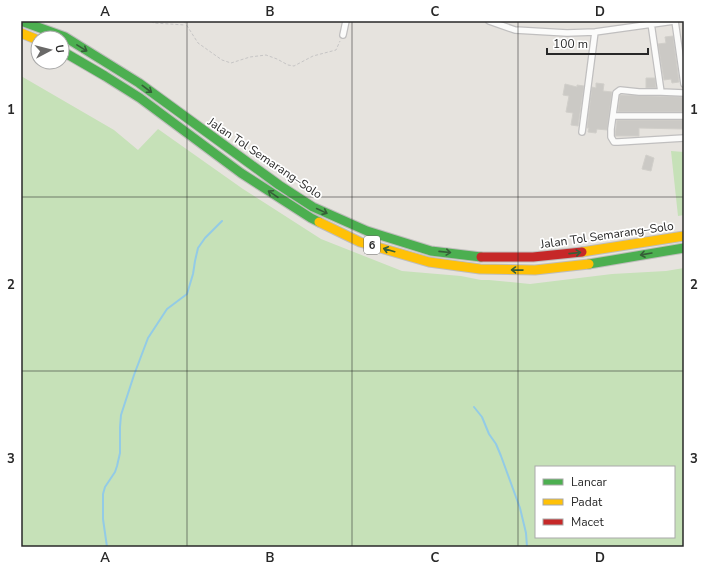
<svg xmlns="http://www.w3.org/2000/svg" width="705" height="568" viewBox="0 0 705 568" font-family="'Nunito Sans',sans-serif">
<rect width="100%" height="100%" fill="#e6e3de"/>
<path fill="#c6e1b8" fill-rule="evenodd" d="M21 76 114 130 138 150 158 129 243 189 321 239 402 271 461 276 481 280H489L530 284 612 274 666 271 684 268V547H21ZM536 467H674V537H536Z
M671 151 684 152V215L678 216Z"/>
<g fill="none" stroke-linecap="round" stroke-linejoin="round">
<path stroke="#93cbe6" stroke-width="2" d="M474 407 482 417 489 434 496 444 501 456 520 508 526 533 527 547
M107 547 103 519V494L105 487 115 472 117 466 120 453V427L121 415 134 375 148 338 167 309 187 294 193 274 195 261 198 248 205 238 222 221"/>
</g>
<path fill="#cbc9c5" stroke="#d1cfca" d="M673 36 679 82 672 83 671 79 664 80 658 44 666 43 665 37Z
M646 78H655L656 88H646Z
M596 83 604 84 603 91 612 92 607 130 597 129 596 133 588 132 589 128H587L592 87 596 88Z
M565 84 577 87V85L584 86 578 126 571 125 573 113 566 112 569 96 563 95Z
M620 95 684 97V112H618Z
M617 120H684V129L639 128V136H615Z
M646 155 654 158 651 171 642 169Z"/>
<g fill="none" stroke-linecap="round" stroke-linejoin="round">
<defs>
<path id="street" d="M489 21 515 30 567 33 595 32 674 21
M675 21 684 84
M651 23 661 92 684 93
M343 35 346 21
M661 92H639L620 90 616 93 611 129V137L614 142H618L684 138
M613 116H684
M582 132 595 32"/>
<path id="fast" d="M21 21 65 37 139 83 279 185 313 207 367 231 431 251 481 257
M62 51 105 76 140 98 241 173 311 218 319 222
M589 264 684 248"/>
<path id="slow" d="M21 33 38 40
M319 222 360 242 429 262 480 269 535 270 589 264
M582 252 684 236"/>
<path id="jam" d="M481 257H533L582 252"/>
</defs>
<use href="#street" stroke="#c0bfbf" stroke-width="8"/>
<use href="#fast" stroke="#bfbdbc" stroke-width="11"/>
<use href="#slow" stroke="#bfbdbc" stroke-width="11"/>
<use href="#jam" stroke="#bfbdbc" stroke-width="11"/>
<path stroke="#c6c5c5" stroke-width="1" stroke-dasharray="3 2" stroke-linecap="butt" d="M151 21 154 23 185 25
M184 21 198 43 222 60 231 63 250 57 266 55 277 59 288 65 294 66 313 56 336 50 340 41"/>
<use href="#street" stroke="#fbfbfa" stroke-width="5.5"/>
<use href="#fast" stroke="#4caf50" stroke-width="9"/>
<use href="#slow" stroke="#ffc107" stroke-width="9"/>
<use href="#jam" stroke="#c62828" stroke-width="9"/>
</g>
<defs><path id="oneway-shaft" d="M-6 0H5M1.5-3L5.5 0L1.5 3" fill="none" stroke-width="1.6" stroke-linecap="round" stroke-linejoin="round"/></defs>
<g stroke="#365e38">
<use href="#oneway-shaft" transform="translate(82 48) rotate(31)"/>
<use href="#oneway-shaft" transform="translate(147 89) rotate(37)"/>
<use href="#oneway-shaft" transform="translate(273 194) rotate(-146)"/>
<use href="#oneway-shaft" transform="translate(322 211) rotate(25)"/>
<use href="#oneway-shaft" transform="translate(389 250) rotate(-164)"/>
<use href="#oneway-shaft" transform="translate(445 252) rotate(6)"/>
<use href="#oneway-shaft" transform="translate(575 253) rotate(-6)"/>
<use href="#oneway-shaft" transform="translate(646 254) rotate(170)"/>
<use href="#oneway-shaft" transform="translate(517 270) rotate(-179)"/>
</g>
<path fill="none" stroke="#282828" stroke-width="1" stroke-opacity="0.55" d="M187 21V547M352 21V547M518 21V547M21 197H684M21 371H684"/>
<g text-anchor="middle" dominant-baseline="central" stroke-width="3.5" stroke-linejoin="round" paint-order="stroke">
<rect fill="#fff" stroke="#686868" stroke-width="1" x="364" y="236" width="16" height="18" rx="3"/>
<g font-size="11" font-weight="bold" fill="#282828">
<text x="372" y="245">6</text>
</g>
<g font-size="12" fill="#282828" stroke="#fff">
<text transform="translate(265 158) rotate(34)">Jalan Tol Semarang–Solo</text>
<text transform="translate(607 235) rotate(-8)">Jalan Tol Semarang–Solo</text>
</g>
</g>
<rect width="705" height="568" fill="none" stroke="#ffffff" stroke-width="44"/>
<rect x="535" y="466" width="140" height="72" fill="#ffffff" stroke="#a9a9a9"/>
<rect x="543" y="479" width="20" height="6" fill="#4caf50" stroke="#a9a9a9"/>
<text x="571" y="486" font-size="12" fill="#282828">Lancar</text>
<rect x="543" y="499" width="20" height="6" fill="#ffc107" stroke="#a9a9a9"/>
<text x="571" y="506" font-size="12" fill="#282828">Padat</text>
<rect x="543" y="519" width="20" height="6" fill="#c62828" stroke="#a9a9a9"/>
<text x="571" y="526" font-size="12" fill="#282828">Macet</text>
<g transform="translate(50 50) rotate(83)"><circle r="19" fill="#ffffff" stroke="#a9a9a9"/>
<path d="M0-3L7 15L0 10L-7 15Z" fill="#6a6968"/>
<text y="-6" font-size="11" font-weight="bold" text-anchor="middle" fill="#282828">U</text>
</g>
<path d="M547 48v6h101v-6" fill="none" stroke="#282828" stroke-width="2"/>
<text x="553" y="48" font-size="12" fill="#282828" stroke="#ffffff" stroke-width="3" paint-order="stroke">100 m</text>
<rect x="22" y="22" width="661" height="524" fill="none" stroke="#282828" stroke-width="1.5"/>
<g font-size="13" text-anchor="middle" font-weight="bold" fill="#282828">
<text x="105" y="16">A</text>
<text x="270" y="16">B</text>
<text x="435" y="16">C</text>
<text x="600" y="16">D</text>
<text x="11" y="114">1</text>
<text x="694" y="114">1</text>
<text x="11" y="289">2</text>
<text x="694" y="289">2</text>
<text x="11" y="463">3</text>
<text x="694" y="463">3</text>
<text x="105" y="562">A</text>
<text x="270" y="562">B</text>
<text x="435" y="562">C</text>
<text x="600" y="562">D</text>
</g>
</svg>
